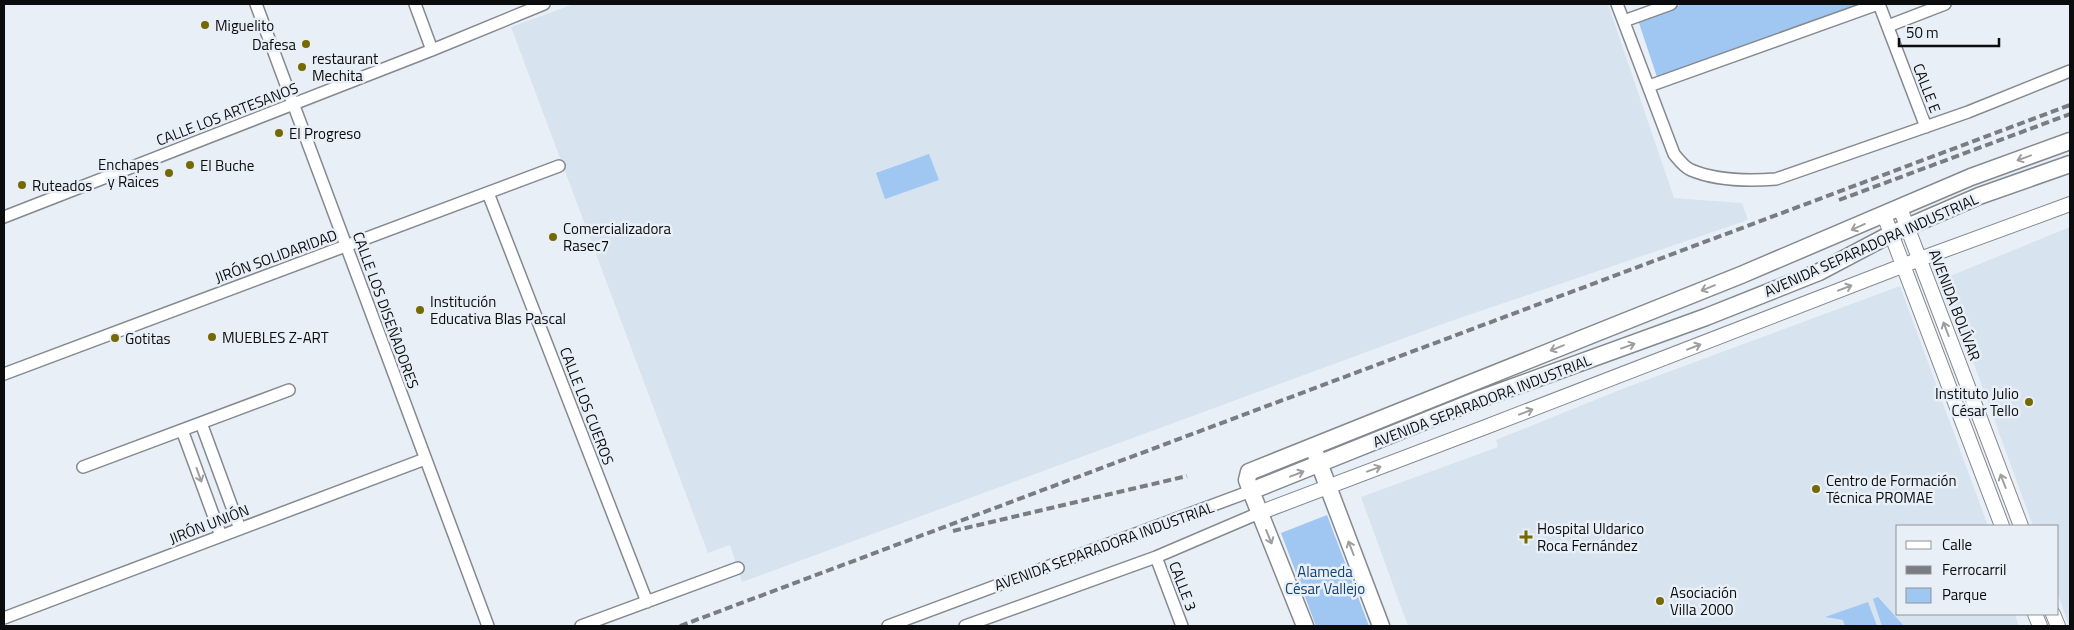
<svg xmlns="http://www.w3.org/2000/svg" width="2074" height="630" viewBox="0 0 2074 630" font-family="'Titillium Web',sans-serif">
<rect width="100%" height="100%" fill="#e9eff6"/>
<path fill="#d8e3f0" d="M574 4H1608L1674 198 1742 203 1748 220 1448 322 742 582 730 545 708 553 511 27Z
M2070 227V626H2069L2058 594V526H2033L1943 279Z
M1900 286 1988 526H1898V614H2015L2019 626H1408L1361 497 1498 447 1496 440 1622 389Z"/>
<path fill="#a0c6f2" d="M1683 4H1864L1657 77 1638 20Z
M929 154 939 180 885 199 876 173Z
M1327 515 1369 626H1316L1281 533Z
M1878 597 1904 626H1882L1873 599Z
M1868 602 1877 626H1845L1843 620 1825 617Z"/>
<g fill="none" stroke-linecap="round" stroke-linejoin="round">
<defs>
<path id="minor" d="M256 4 488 626
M415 4 432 50
M1617 4 1674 154C1679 160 1684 167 1691 170 1717 181 1750 181 1776 179L1968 112 2070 71
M1879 4 1926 127
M1624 21 1671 4
M1888 26 1945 4
M1649 86 1878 4
M488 193 647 602
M4 217 432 50 544 4
M4 374 559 166
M201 423 240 529
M182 430 221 536
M83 467 289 390
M1156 557 1182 626
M4 618 425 459
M581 626 738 568
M888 626 1251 491
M965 626 1156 557 1259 513"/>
<path id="tertiary" d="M1900 208 2021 526
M1884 215 2002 526
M1259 513 1483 428 1920 259 2070 204
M2035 614 2040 626
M2053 614 2058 626"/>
<path id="secondary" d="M1316 455 1381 626
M1251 491 1480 399 1706 317 1819 272 1891 234 1979 196 2070 164
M1305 626 1251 491 1247 480 1249 472 1741 275 1971 177 2070 141"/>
</defs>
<use href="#minor" stroke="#84898f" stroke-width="14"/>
<use href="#tertiary" stroke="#84898f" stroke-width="16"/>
<use href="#secondary" stroke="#84898f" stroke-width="19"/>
<use href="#minor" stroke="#fff" stroke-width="11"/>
<use href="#tertiary" stroke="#fff" stroke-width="14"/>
<use href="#secondary" stroke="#fff" stroke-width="16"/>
<path stroke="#797d82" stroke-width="4" stroke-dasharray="8 4" stroke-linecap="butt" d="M1839 200 2070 114
M953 531 1187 476
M680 626 2070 105"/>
</g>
<defs><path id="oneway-shaft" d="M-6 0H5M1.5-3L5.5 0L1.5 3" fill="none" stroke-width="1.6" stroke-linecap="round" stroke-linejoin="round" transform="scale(1.25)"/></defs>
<g stroke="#9d9e9f">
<use href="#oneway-shaft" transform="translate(2024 158) rotate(160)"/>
<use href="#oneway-shaft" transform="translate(1858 227) rotate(156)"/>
<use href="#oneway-shaft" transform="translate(1708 288) rotate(158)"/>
<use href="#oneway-shaft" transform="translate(1845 288) rotate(-21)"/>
<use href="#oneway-shaft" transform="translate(1946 329) rotate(-111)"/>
<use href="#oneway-shaft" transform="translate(1628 346) rotate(-20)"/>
<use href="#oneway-shaft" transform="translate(1694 347) rotate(-21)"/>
<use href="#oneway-shaft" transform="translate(1557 348) rotate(158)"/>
<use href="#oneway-shaft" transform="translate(1526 412) rotate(-21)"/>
<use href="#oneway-shaft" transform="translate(1374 469) rotate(-20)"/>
<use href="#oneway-shaft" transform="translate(1297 474) rotate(-21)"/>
<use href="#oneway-shaft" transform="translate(199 475) rotate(70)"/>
<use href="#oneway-shaft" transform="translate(2003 481) rotate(-111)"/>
<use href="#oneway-shaft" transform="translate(1269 537) rotate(68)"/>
<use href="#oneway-shaft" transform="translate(1351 548) rotate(-111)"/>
</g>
<g fill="#756901" stroke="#e9eff6" stroke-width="2">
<circle cx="205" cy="25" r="5"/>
<circle cx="306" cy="44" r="5"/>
<circle cx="302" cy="67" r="5"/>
<circle cx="279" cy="133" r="5"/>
<circle cx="190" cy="165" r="5"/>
<circle cx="169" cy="173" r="5"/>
<circle cx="22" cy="185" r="5"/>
<circle cx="553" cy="237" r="5"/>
<circle cx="420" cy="310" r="5"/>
<circle cx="212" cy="337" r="5"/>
<circle cx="115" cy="338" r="5"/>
<circle cx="2029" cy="402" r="5"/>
<circle cx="1816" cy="489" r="5"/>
<path d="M1523.5 529.5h5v5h5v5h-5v5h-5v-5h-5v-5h5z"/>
<circle cx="1660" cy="601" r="5"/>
</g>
<g text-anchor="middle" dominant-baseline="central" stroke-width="5" stroke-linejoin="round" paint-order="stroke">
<g font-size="15" fill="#0a0c0e" stroke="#e9eff6" text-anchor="start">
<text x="215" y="25">Miguelito</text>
<text x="296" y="44" text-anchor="end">Dafesa</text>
<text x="312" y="58">restaurant<tspan x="312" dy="17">Mechita</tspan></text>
<text x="289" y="133">El Progreso</text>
<text x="159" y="164" text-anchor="end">Enchapes<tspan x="159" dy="17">y Raices</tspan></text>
<text x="200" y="165">El Buche</text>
<text x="32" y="185">Ruteados</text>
<text x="563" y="228">Comercializadora<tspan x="563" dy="17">Rasec7</tspan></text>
<text x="430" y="301">Institución<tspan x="430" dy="17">Educativa Blas Pascal</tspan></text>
<text x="222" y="337">MUEBLES Z-ART</text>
<text x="125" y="338">Gotitas</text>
<text x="2019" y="393" text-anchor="end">Instituto Julio<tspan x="2019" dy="17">César Tello</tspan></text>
<text x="1826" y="480">Centro de Formación<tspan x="1826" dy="17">Técnica PROMAE</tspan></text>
<text x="1537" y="528">Hospital Uldarico<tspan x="1537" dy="17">Roca Fernández</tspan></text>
<text x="1670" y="592">Asociación<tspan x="1670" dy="17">Villa 2000</tspan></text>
</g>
<g font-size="15" fill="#0a0c0e" stroke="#e9eff6">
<text transform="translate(1927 88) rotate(69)">CALLE E</text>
<text transform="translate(227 114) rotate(-21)">CALLE LOS ARTESANOS</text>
<text transform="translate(1871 245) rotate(-24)">AVENIDA SEPARADORA INDUSTRIAL</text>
<text transform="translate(276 256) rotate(-20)">JIRÓN SOLIDARIDAD</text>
<text transform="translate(1955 305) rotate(69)">AVENIDA BOLÍVAR</text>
<text transform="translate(386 310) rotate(70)">CALLE LOS DISEÑADORES</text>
<text transform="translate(1482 401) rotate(-21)">AVENIDA SEPARADORA INDUSTRIAL</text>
<text transform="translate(587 406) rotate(69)">CALLE LOS CUEROS</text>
<text transform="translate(209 524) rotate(-21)">JIRÓN UNIÓN</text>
<text transform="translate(1104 546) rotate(-20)">AVENIDA SEPARADORA INDUSTRIAL</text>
<text transform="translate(1183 586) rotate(69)">CALLE 3</text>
</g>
<g font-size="15" fill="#124272" stroke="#e9eff6">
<text x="1325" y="571">Alameda<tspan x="1325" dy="17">César Vallejo</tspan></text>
</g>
</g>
<rect width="2074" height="630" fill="none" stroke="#0a0c0e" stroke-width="10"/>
<rect x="1896" y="525" width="162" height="90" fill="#e9eff6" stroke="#909499"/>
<rect x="1906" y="541" width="25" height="8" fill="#ffffff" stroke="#909499"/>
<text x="1942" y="550" font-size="15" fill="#0a0c0e">Calle</text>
<rect x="1906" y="566" width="25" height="8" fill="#797d82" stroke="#909499"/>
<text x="1942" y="575" font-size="15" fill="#0a0c0e">Ferrocarril</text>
<rect x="1906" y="588" width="25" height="15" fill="#a0c6f2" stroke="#909499"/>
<text x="1942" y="600" font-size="15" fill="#0a0c0e">Parque</text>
<path d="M1899 38v8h100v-8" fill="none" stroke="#0a0c0e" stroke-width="2.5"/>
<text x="1906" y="38" font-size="15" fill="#0a0c0e" stroke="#e9eff6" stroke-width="4" paint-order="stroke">50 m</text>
</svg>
